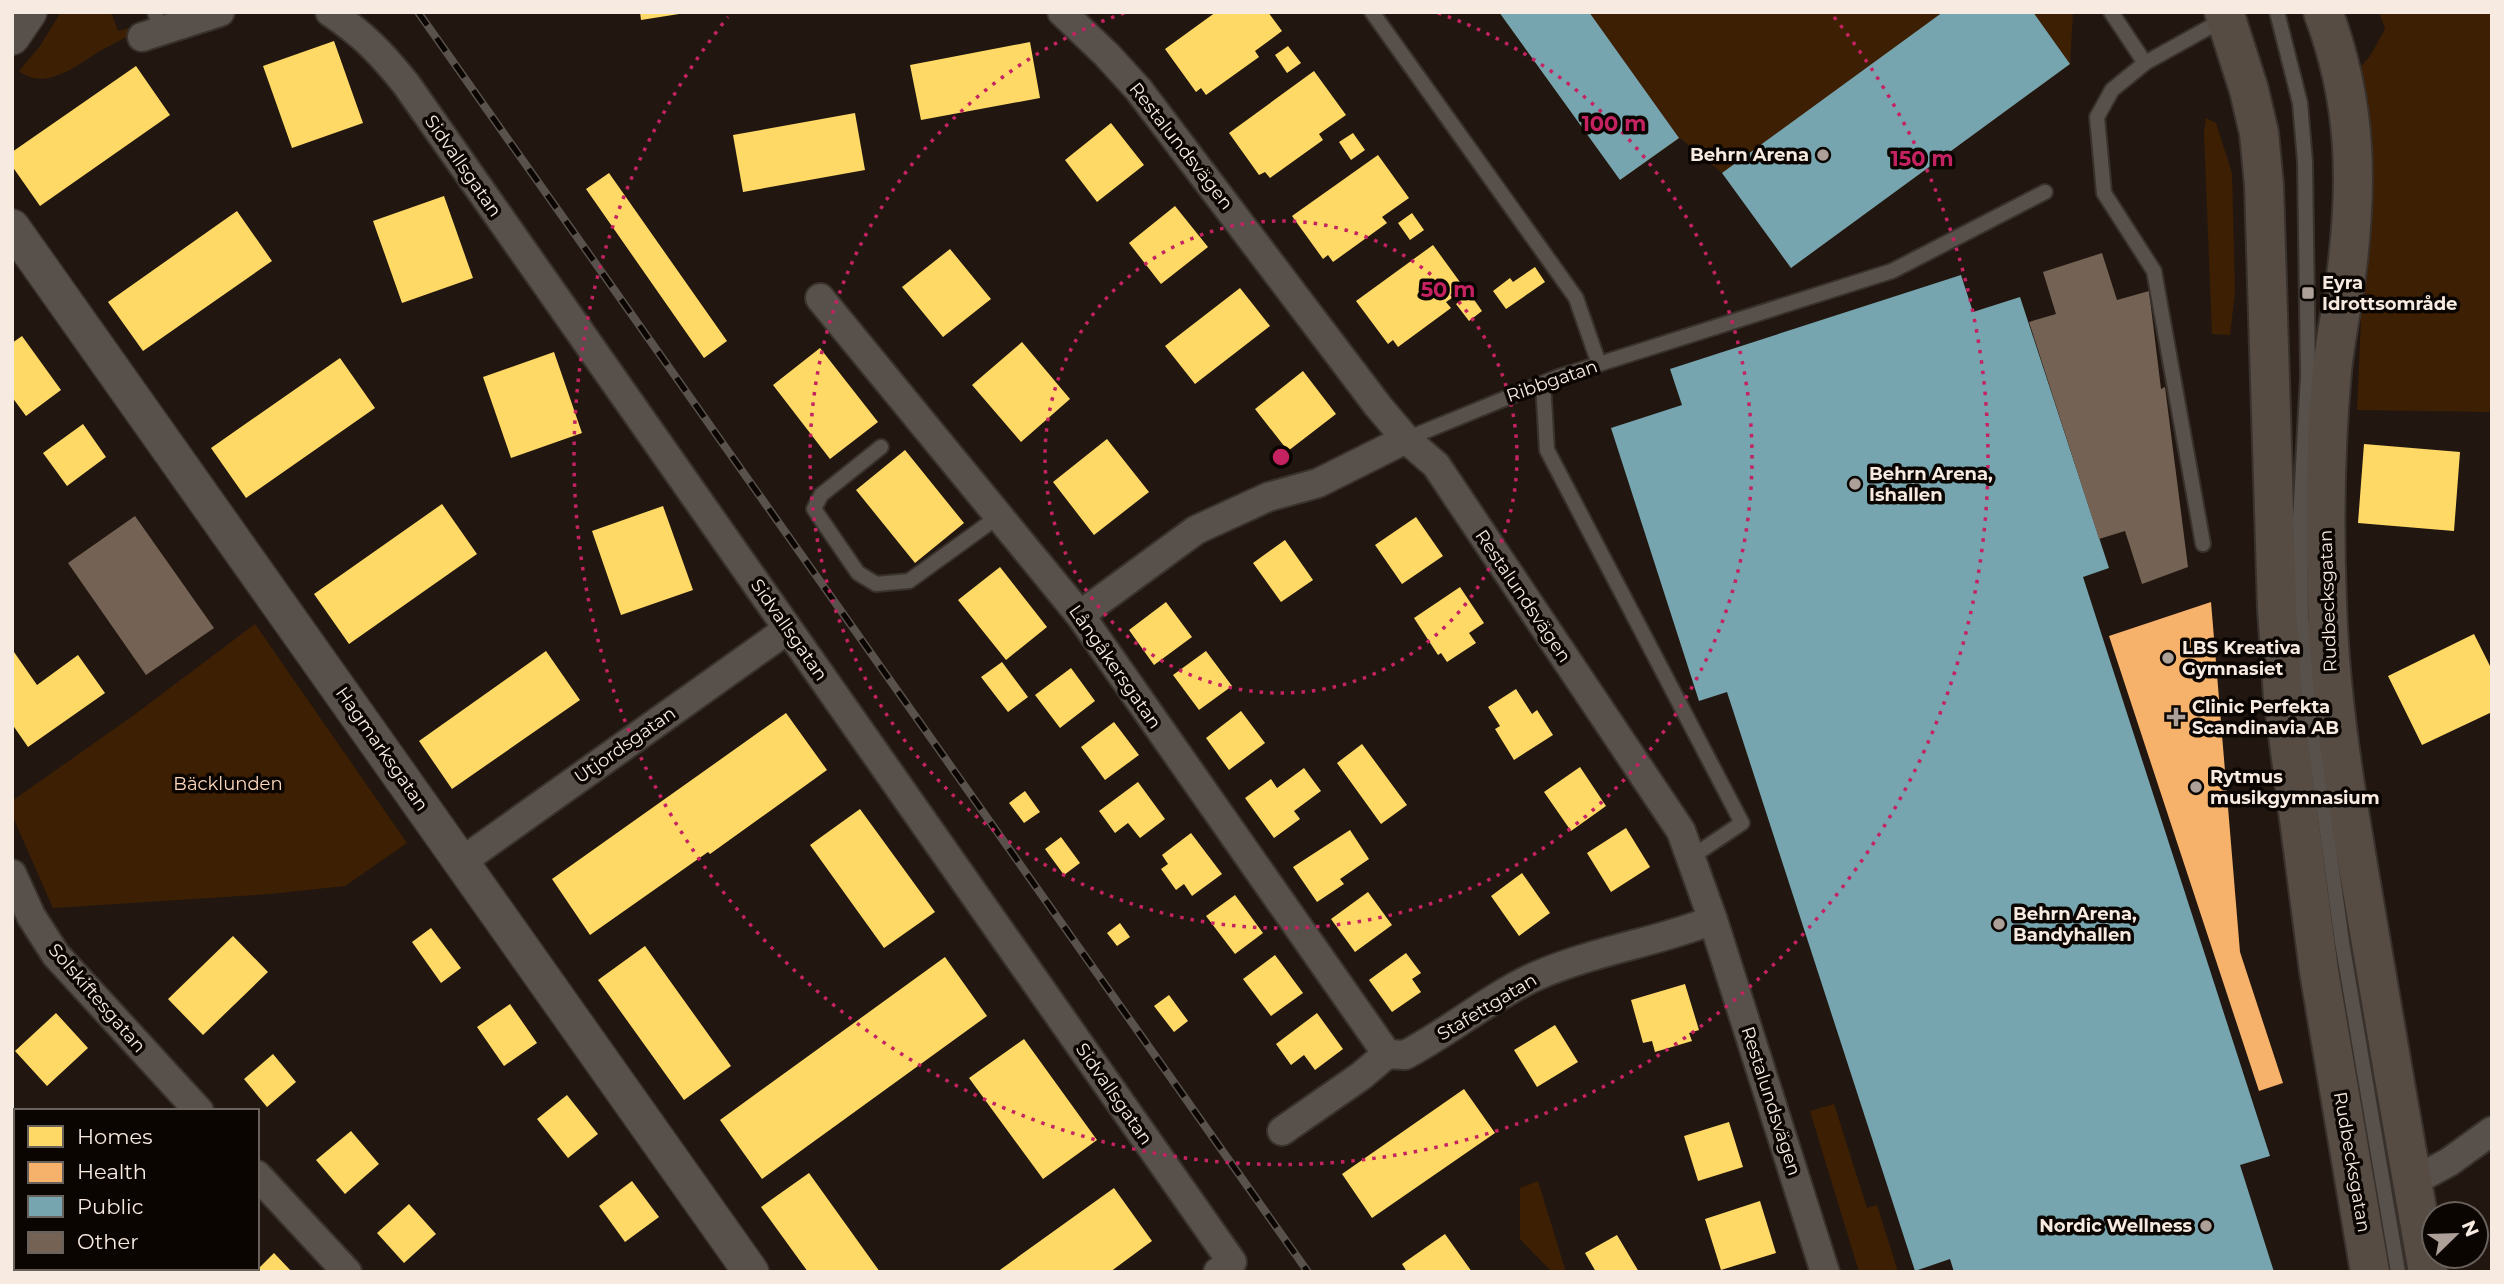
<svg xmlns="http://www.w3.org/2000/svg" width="2504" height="1284" viewBox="0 0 2504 1284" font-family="Montserrat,sans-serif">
<rect width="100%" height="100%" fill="#211710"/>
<path fill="#3d1f04" d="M61 12H111L118 31 132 27 134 33C123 39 111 45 100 51 77 65 46 92 19 71L40 46Z
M1499 12H2073L2070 64 1791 268 1722 173 1680 138 1620 180Z
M2379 12H2492V412L2357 410 2369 137 2358 70 2370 56 2385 29Z
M2206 118 2216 123 2232 173 2235 292 2230 335 2212 334 2204 133Z
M255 624 407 843 345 886 270 894 53 908 12 815V801L134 715Z
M1834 1104 1867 1208 1877 1205 1898 1272H1859L1810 1111Z
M1538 1181 1566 1272H1552L1520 1239V1188Z"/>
<path fill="#ffd966" d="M640 12H679V14L641 20Z
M1216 12H1268L1282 31 1255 51 1259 57 1206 95 1201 88 1196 92 1165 49Z
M334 41 363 123 292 148 263 66Z
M1030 42 1040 98 921 120 910 65Z
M1288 46 1301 63 1287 73 1275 55Z
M136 66 170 115 40 206 12 166V152Z
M1314 71 1346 115 1319 134 1323 140 1270 178 1265 172 1259 175 1229 133Z
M855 113 865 170 743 192 733 135Z
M1111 123 1144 165 1097 202 1065 160Z
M1353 133 1365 150 1351 160 1339 142Z
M1378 155 1409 198 1382 217 1387 223 1333 262 1328 255 1323 259 1292 216Z
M609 173 727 341 704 358 586 189Z
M444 196 473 278 402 303 373 221Z
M1175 206 1208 247 1161 284 1129 243Z
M237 211 272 261 143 351 108 302Z
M1412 213 1424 230 1410 240 1398 223Z
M1433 245 1465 289 1446 302 1451 308 1398 347 1393 340 1388 344 1356 301Z
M950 249 991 299 943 337 902 287Z
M1535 267 1545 282 1506 309 1493 291 1510 278 1513 282Z
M1240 288 1270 326 1195 384 1165 346Z
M1470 294 1482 311 1469 321 1456 304Z
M22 336 61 390 26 416 12 397V343Z
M1022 342 1070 399 1021 442 972 385Z
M820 348 878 422 830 459 773 385Z
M554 352 582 433 511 458 483 377Z
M340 358 375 408 246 498 211 448Z
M1303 371 1336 414 1288 451 1255 409Z
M83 424 106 457 67 486 43 453Z
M1107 439 1149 492 1094 535 1053 482Z
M2364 444 2460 452 2454 531 2358 523Z
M905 450 964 523 915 563 856 490Z
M442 504 477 554 349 644 314 594Z
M663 506 693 590 621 615 592 531Z
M1416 517 1443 556 1402 584 1375 545Z
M1285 540 1313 580 1281 602 1253 563Z
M1000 567 1047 627 1006 660 958 600Z
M1460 587 1484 623 1469 633 1476 643 1447 662 1441 653 1438 655 1414 618Z
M1166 602 1192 637 1154 665 1129 630Z
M2474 634 2492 670V712L2422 745 2388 676Z
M546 651 580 700 452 789 419 741Z
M1206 651 1232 686 1199 710 1173 675Z
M14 652 37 685 78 655 105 693 28 747 12 724V654Z
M1002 662 1028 697 1008 712 981 677Z
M1071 668 1095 701 1060 728 1035 695Z
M1516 689 1532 714 1537 710 1553 735 1514 760 1495 729 1500 726 1488 707Z
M1241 711 1265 743 1229 770 1206 738Z
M786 713 827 770 710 854 708 852 590 935 552 879Z
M1114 722 1139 755 1105 780 1081 747Z
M1362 744 1407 805 1381 824 1337 763Z
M1580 767 1606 806 1571 831 1544 792Z
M1304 768 1321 791 1294 811 1300 819 1274 838 1245 798 1271 779 1277 788Z
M1138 782 1165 819 1140 838 1128 823 1115 833 1099 811Z
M1025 791 1040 812 1024 823 1009 803Z
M860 809 935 912 884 948 810 845Z
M1626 828 1650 867 1611 892 1587 853Z
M1350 830 1369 859 1340 879 1344 884 1317 902 1293 867Z
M1191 833 1222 874 1192 896 1184 884 1176 890 1161 869 1168 864 1162 855Z
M1061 837 1080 863 1064 875 1045 849Z
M1522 873 1550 913 1519 936 1491 896Z
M1368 892 1392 925 1355 952 1331 919Z
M1235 895 1263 933 1235 954 1206 916Z
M1120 923 1130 937 1117 946 1107 933Z
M431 928 461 968 441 983 412 942Z
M233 936 268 972 203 1035 168 999Z
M645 946 731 1066 684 1100 598 980Z
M1406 953 1421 973 1412 979 1421 992 1392 1012 1369 980Z
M1275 955 1303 993 1271 1016 1243 979Z
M945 957 987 1016 762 1179 720 1120Z
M1685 984 1699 1030 1689 1033 1692 1041 1655 1052 1652 1041 1643 1043 1631 1000Z
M1169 995 1188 1021 1174 1032 1154 1006Z
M510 1004 537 1043 504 1066 477 1027Z
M56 1013 88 1048 47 1086 15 1051Z
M1317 1013 1343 1049 1315 1070 1304 1055 1291 1065 1276 1044Z
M1555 1025 1578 1062 1537 1087 1514 1050Z
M1024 1039 1097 1140 1043 1179 969 1078Z
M273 1054 296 1082 267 1107 244 1079Z
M1464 1089 1495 1133 1372 1218 1342 1174Z
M567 1095 598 1134 568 1158 537 1119Z
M1729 1122 1743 1167 1698 1181 1684 1136Z
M351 1131 379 1164 345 1194 316 1160Z
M809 1173 880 1272H808L761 1207Z
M632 1181 659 1217 625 1242 599 1206Z
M1114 1188 1152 1241 1110 1272H997Z
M1760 1201 1776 1253 1721 1270 1705 1219Z
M409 1204 436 1234 404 1263 377 1233Z
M12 1217 16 1220V1250L12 1253Z
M1445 1234 1472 1272H1407L1402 1264Z
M1617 1235 1639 1272H1596L1585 1253Z
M274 1253 292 1272H255Z"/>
<path fill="#f6b26b" d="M2211 602 2240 952 2283 1083 2259 1091 2109 636Z"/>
<path fill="#76a5af" d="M1499 12H1589L1679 138 1620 180Z
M1943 12H2033L2070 64 1791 268 1722 173Z
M1961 275 1973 312 2020 297 2109 568 2083 577 2270 1156 2240 1165 2274 1272H1954L1950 1259 1915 1271 1727 692 1699 701 1611 428 1682 405 1670 369Z"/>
<path fill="#746254" d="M2102 253 2117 300 2149 291 2161 389 2165 387 2188 567 2142 584 2125 531 2099 539 2029 322 2056 314 2043 272Z
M135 516 214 628 146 675 68 563Z"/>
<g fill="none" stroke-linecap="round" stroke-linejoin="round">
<defs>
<path id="service" d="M155 12 160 31
M1372 12 1576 298 1599 364
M2111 12 2145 63
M2277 12 2300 103 2305 162 2308 376 2300 520 2301 614 2310 708 2342 942 2398 1272
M1543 383 1547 450 1742 823 1690 858
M1406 439 1558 377 1892 271 2045 192
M881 447 821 495 814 509 858 573 876 584 909 581 999 516
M2203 544 2154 271 2104 193 2097 117 2112 90 2145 63 2226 18"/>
<path id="minor" d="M330 12C364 35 381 53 406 84L1232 1262 1218 1272
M1062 12 1107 55 1138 89 1378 406 1406 439 1436 465 1681 831 1713 920 1825 1272
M142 37 220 12
M820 298 1080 615 1387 1054
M1080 615 1196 530 1268 497 1318 483 1406 439
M461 862 788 629
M12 874 31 916 56 955 199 1111
M1282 1131 1361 1076 1387 1054 1405 1055C1449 1032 1489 998 1534 977 1592 951 1655 943 1713 920
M257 1175 347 1272
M2412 1182 2449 1162 2492 1131"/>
<path id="tertiary" d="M12 37 29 12
M12 227 751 1272"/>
<path id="secondary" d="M2224 12 2249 90 2259 133 2264 185 2277 609 2283 697 2319 971 2370 1272
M2323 12C2357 102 2358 183 2346 277 2342 308 2335 340 2332 371 2325 448 2324 524 2327 602 2330 710 2350 818 2368 925 2388 1041 2407 1156 2428 1272"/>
</defs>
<use href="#service" stroke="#39312c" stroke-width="18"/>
<use href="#minor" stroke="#39312c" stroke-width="32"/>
<use href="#tertiary" stroke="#39312c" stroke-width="38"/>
<use href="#secondary" stroke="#39312c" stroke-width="42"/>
<use href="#service" stroke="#58504a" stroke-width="14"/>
<use href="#minor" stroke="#58504a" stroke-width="28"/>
<use href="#tertiary" stroke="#58504a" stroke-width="35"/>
<use href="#secondary" stroke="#564c44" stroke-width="38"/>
<defs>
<path id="rail" d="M418 12 1308 1272"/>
</defs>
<use href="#rail" stroke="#58514c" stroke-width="8"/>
<use href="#rail" stroke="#0b0502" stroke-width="5" stroke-dasharray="16" stroke-linecap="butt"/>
</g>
<g fill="none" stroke="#c52262" stroke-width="3.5" stroke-dasharray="3.5 7">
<circle cx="1281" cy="457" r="236"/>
<path d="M1438 13A471 471 0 1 1 1124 13"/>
<path d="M1834 17A707 707 0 1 1 728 17"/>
</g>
<g fill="#aca098" stroke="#0b0502" stroke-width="2.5">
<circle cx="1823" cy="155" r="7"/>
<rect x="2301" y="286" width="14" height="14" rx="3.5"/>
<circle cx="1855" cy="484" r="7"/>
<circle cx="2168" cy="658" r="7"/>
<path d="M2172.5 706.5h7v7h7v7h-7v7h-7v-7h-7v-7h7z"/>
<circle cx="2196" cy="787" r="7"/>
<circle cx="1999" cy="924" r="7"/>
<circle cx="2206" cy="1226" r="7"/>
</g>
<g text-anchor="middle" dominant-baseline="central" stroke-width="7" stroke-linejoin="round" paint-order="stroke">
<g font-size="18" fill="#f7eae1" stroke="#0b0502">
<text transform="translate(1181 146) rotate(52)">Restalundsvägen</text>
<text transform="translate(463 166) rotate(55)">Sidvallsgatan</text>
<text transform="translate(1552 381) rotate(-19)">Ribbgatan</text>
<text transform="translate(1523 596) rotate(56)">Restalundsvägen</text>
<text transform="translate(2328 601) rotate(-92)">Rudbecksgatan</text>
<text transform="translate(789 630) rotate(55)">Sidvallsgatan</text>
<text transform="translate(1115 667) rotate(55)">Långåkersgatan</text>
<text transform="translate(625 745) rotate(-35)">Utjordsgatan</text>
<text transform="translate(382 749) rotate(55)">Hagmarksgatan</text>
<text transform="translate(97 998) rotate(49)">Solskiftesgatan</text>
<text transform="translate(1487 1007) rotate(-31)">Stafettgatan</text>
<text transform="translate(1114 1094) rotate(55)">Sidvallsgatan</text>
<text transform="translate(1771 1101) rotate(72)">Restalundsvägen</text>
<text transform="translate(2352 1162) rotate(80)">Rudbecksgatan</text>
</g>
<g font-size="18" font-weight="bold" fill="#f7eae1" stroke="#0b0502" text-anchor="start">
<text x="1809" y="155" text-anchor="end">Behrn Arena</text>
<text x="2322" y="283">Eyra<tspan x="2322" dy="21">Idrottsområde</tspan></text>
<text x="1869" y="474">Behrn Arena,<tspan x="1869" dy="21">Ishallen</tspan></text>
<text x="2182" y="648">LBS Kreativa<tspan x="2182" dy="21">Gymnasiet</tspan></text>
<text x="2192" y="707">Clinic Perfekta<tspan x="2192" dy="21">Scandinavia AB</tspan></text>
<text x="2210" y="777">Rytmus<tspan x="2210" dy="21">musikgymnasium</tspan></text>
<text x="2013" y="914">Behrn Arena,<tspan x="2013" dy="21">Bandyhallen</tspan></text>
<text x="2192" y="1226" text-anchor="end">Nordic Wellness</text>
</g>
<g font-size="18" fill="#fed9be" stroke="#0b0502">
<text x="228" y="784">Bäcklunden</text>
</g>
</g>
<circle cx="1281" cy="457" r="10" fill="#c52262" stroke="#0b0502" stroke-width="3.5"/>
<g font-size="21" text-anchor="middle" font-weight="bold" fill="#c52262" stroke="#0b0502" stroke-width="7" stroke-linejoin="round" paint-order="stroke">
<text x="1614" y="131">100 m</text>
<text x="1922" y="166">150 m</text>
<text x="1448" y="297">50 m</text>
</g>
<rect width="2504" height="1284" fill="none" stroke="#f7eae1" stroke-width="28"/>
<rect x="14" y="1109" width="245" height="161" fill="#0b0502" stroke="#69615b" stroke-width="2"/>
<rect x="28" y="1126" width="35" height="21" fill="#ffd966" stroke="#69615b" stroke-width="2"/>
<text x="77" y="1144" font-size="21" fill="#f7eae1">Homes</text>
<rect x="28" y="1162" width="35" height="21" fill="#f6b26b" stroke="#69615b" stroke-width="2"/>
<text x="77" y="1179" font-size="21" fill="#f7eae1">Health</text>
<rect x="28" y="1196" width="35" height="21" fill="#76a5af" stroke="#69615b" stroke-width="2"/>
<text x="77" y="1214" font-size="21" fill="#f7eae1">Public</text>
<rect x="28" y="1232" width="35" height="21" fill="#746254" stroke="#69615b" stroke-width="2"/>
<text x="77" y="1249" font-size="21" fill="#f7eae1">Other</text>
<g transform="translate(2455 1235) rotate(67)"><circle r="33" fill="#0b0502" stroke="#69615b" stroke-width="2"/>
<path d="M0-5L12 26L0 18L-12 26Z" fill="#aca098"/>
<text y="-10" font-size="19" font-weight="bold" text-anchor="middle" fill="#f7eae1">N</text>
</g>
</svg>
